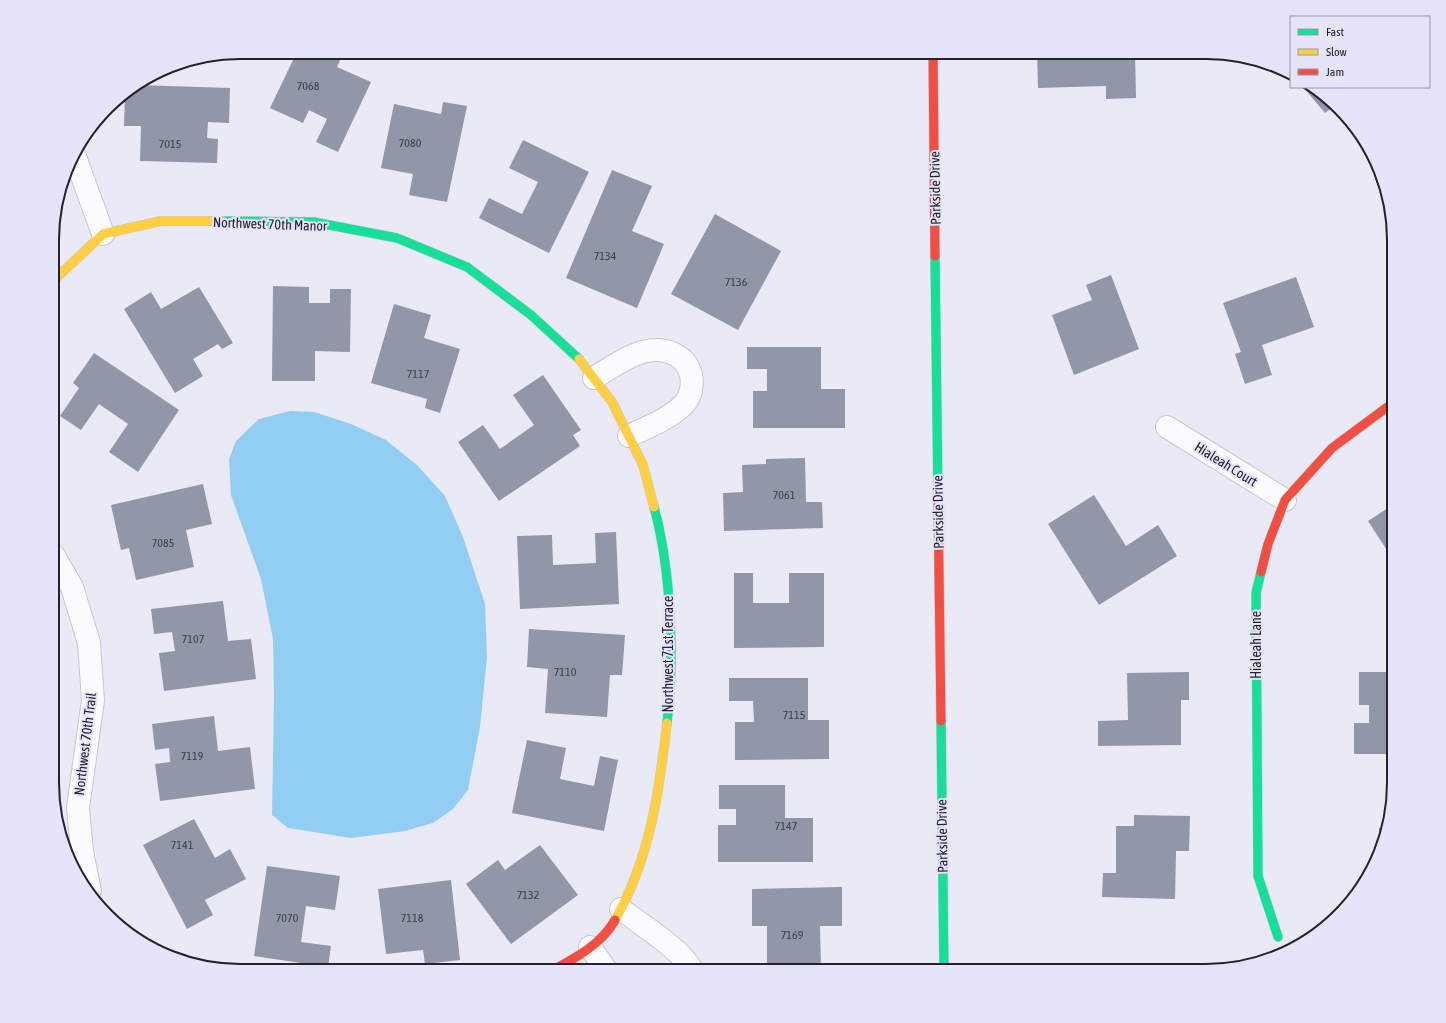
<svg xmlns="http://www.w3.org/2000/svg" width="1446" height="1023" viewBox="0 0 1446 1023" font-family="'Asap Condensed',sans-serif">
<rect width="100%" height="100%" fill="#eae9f6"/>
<path fill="#92cef1" d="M290 411 314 412 351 424 386 440 418 466 445 496 463 537 485 604 487 657 480 727 468 790 453 809 433 823 405 831 351 838 288 828 272 815 274 697 273 639 261 579 231 495 229 459 236 441 259 419Z"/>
<path fill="#9196a8" d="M280 52H344L337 67 371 82 338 152 316 142 327 119 309 110 303 123 270 108 294 58Z
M1037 52H1135L1136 98 1106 99V86L1038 88Z
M137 85 230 88 229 123 208 122 207 138 218 139 217 163 140 161 141 126H124L125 93Z
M1303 87H1313L1320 91 1334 106 1325 113Z
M443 102 467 106 447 202 409 195 413 174 381 168 394 104 441 114Z
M523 140 589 172 549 253 479 218 489 198 522 214 538 182 509 168Z
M612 170 652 186 632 231 664 244 637 308 566 278Z
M715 214 781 251 738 330 671 294Z
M1111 275 1139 349 1074 375 1052 315 1092 300 1086 285Z
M1296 277 1314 327 1262 345 1272 375 1245 384 1235 354 1241 352 1223 303Z
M273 286 309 287V303H330V289H351L350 352 315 351V381H272Z
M199 287 233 343 222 349 218 344 193 359 203 376 175 393 124 309 151 292 161 309Z
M394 304 431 315 424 338 460 349 440 413 425 408 427 399 371 383Z
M747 347H821V389H845V428H753V391H767V369H747Z
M94 353 179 410 138 472 109 452 128 424 99 404 81 430 60 416 79 388 73 383Z
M543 375 581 430 573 435 580 446 499 501 458 442 483 425 500 449 534 425 513 395Z
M805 458 806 502H822L823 528 724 531 723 493 743 492 742 465 766 464V459Z
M203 484 212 524 186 530 194 567 136 580 129 548 121 550 111 505Z
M1094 495 1126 546 1158 525 1177 556 1099 605 1048 524Z
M1394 504V561L1368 521Z
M616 532 619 604 520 609 517 536 552 535 553 565 596 563 595 533Z
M734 573H753V603H789V573H824V647L734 648Z
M223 601 228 641 251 639 256 679 164 691 159 653 175 651 172 632 154 634 151 609Z
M529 629 625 635 622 675H610L607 717 545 713 548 669 527 667Z
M1189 672V700H1181V745L1098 746V721L1128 720 1127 673Z
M1359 672H1394V754H1354V723H1369V705H1359Z
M729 678H808V720H829V759L735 760V722H754L753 701H729Z
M214 716 218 751 250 747 255 789 160 801 155 764 170 762 169 748 155 750 152 724Z
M527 740 566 748 560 779 594 786 600 756 618 760 604 831 512 813Z
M719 785H785V818H813V862H718V825H736V809H719Z
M1134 815 1190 816 1189 851H1176L1175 899 1102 897 1103 873H1116V826H1134Z
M194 819 215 858 230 849 246 879 205 900 213 915 187 929 143 845Z
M1379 828 1387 829 1384 844 1379 854Z
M540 845 578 895 511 944 466 884 498 860 505 870Z
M267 866 340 876 335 910 306 906 301 942 331 946 328 967 254 956Z
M451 880 460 960 425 964 423 950 386 954 378 889Z
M842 887V926H820L821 968 767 969V926H752V889Z
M1167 964 1169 971H1147Z"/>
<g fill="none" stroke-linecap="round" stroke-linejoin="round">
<defs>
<path id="street" d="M74 154 103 234
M594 378C617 364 645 342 672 353 683 358 688 364 691 375 693 385 691 397 684 404 670 419 647 427 629 436
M1167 427 1285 500
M54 556 72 587 89 643 93 700 78 808 82 852 90 891
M621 909C637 922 687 953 692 971
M590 947 607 971"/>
<path id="fast" d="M222 221 314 222 397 238 467 267 531 315 579 359
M935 256 938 499
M654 507C671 570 675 658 667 723
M1261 572 1256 593 1258 876 1278 937
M941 721 944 971"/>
<path id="slow" d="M54 280 103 234 161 221H222
M579 359 612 402 643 465 654 507
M615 920C650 858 659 793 667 723"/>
<path id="jam" d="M933 52 935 256
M938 499 941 721
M1261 572 1268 544 1285 500 1332 448 1394 402
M551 971C574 959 602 944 615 920"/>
</defs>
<use href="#street" stroke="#c7c6d1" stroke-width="24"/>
<use href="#fast" stroke="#c7c6d1" stroke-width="10"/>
<use href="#slow" stroke="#c7c6d1" stroke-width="10"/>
<use href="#jam" stroke="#c7c6d1" stroke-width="10"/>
<use href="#street" stroke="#fcfcfe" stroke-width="22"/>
<use href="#fast" stroke="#16e098" stroke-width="9"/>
<use href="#slow" stroke="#ffcf43" stroke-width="9"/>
<use href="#jam" stroke="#f24e42" stroke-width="9"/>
</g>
<g text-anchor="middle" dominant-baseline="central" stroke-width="4" stroke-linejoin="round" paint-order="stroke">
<g font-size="12" fill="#3e404c">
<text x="308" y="86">7068</text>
<text x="410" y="143">7080</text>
<text x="170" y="144">7015</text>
<text x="605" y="256">7134</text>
<text x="736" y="282">7136</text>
<text x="418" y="374">7117</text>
<text x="784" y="495">7061</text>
<text x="163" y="543">7085</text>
<text x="193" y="639">7107</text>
<text x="565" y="672">7110</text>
<text x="794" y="715">7115</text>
<text x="192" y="756">7119</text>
<text x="786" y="826">7147</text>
<text x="182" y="845">7141</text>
<text x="528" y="895">7132</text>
<text x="287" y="918">7070</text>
<text x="412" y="918">7118</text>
<text x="792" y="935">7169</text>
</g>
<g font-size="14" fill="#23232d" stroke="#e5e4fb">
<text transform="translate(935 188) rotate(-91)">Parkside Drive</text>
<text transform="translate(270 224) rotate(2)">Northwest 70th Manor</text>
<text transform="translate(1226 464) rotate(32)">Hialeah Court</text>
<text transform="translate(938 512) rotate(-91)">Parkside Drive</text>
<text transform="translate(1256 645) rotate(-90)">Hialeah Lane</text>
<text transform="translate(668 654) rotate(-90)">Northwest 71st Terrace</text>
<text transform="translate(85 744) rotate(-83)">Northwest 70th Trail</text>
<text transform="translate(942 836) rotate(-91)">Parkside Drive</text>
</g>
</g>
<path d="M0 0H1446V1023H0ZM240 59H1206A181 181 0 0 1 1387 240V783A181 181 0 0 1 1206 964H240A181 181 0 0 1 59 783V240A181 181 0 0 1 240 59Z" fill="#e5e4fb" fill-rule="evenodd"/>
<path fill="none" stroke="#23232d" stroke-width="2" d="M240 59H1206A181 181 0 0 1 1387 240V783A181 181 0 0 1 1206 964H240A181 181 0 0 1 59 783V240A181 181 0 0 1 240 59Z"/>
<rect x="1290" y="16" width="140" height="72" fill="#e5e4fb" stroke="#9797a9"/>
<rect x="1298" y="29" width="20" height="6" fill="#16e098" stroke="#9797a9"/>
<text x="1326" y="36" font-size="12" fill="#23232d">Fast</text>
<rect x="1298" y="49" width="20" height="6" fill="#ffcf43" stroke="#9797a9"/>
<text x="1326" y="56" font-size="12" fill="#23232d">Slow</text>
<rect x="1298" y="69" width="20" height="6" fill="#f24e42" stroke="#9797a9"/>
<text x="1326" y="76" font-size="12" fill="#23232d">Jam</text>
</svg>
